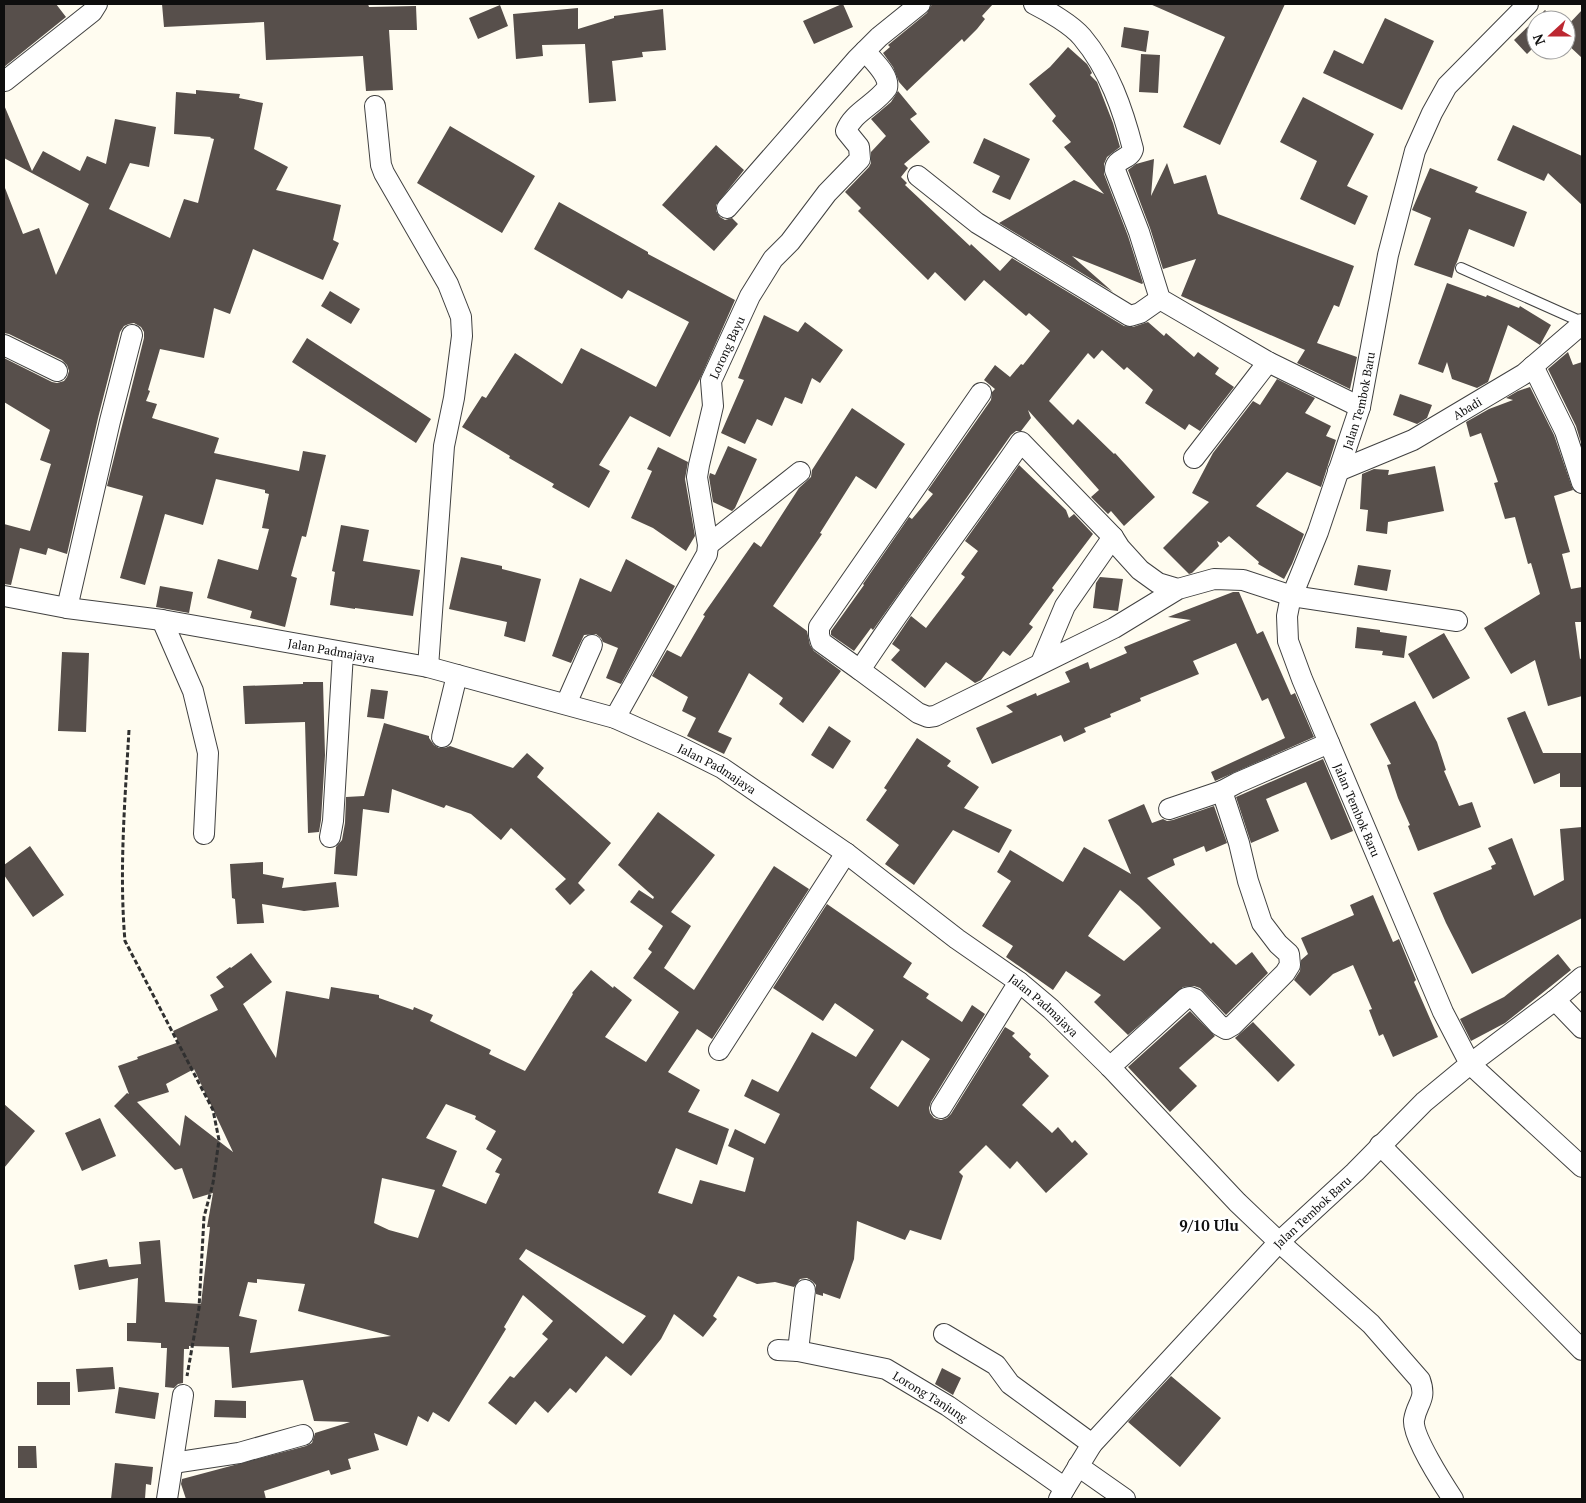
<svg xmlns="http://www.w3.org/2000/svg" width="1586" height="1503" viewBox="0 0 1586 1503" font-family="'PT Serif',serif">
<rect width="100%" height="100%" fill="#fffcf0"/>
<path fill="#574f4b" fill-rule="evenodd" d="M4 4H56L66 17 4 67Z
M162 4H368L369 7 416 6 417 30H389L393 90 366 91 363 56 266 60 264 22 164 27Z
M842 4H843L853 27 814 44 803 21Z
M932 4H993L982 16 985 19 977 29 964 42 962 39 907 91 899 82 893 67 883 53 890 47 888 45 927 13Z
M1150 4H1285L1220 145 1183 127 1225 37Z
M500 5 508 26 478 39 469 18Z
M578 8V29L614 18V16L663 9 666 50 642 52 643 57 612 61 616 101 589 103 585 44 542 45 543 56 516 59 513 14Z
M1545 10 1555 20H1536V45L1527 54 1514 40Z
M1582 10V58L1566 43V27Z
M1385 18 1434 41 1402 110 1323 73 1334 50 1363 64Z
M1124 27 1149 31 1146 52 1121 47Z
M1068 47 1087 64 1090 69 1092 73 1090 75 1097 82 1113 123 1120 147 1107 157 1104 164V174L1128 236 1143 283 1142 284 1072 256 1113 292 999 223 1074 180 1104 194 1064 147 1071 142 1052 121 1056 116 1029 84 1050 67Z
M1141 54 1160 55 1158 93 1139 92Z
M196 90 240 94 239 98 263 103 254 149 288 167 276 190 341 205 333 240 339 243 323 280 253 249 230 314 214 308 204 358 160 349 148 390 150 391 146 401 157 404 152 418 219 438 214 453 299 471 303 451 326 455 306 537 302 536 291 576 297 578 285 627 250 618 252 611 207 598 218 559 258 570 269 529 262 528 269 494 265 493V490L216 479 203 525 165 514 145 585 120 578 143 496 107 486 144 338V332L141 327 134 323 129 324 124 326 120 332 98 418 67 554 48 548 46 555 20 548 11 585 4 584V524L30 531 51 464 40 460 50 430 4 402V358L52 382 57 383 64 381 67 377 69 371 67 365 62 360 9 334 4 333V188H5L23 234 39 228 56 275 89 204 4 158V105L32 171 43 151 80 171 87 156 106 164 115 119 156 127 149 167 130 163 109 209 170 238 184 199 198 203 214 139 210 138 211 137 174 134 176 92 196 94Z
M898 91 917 114 910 119 930 142 904 164 908 168 901 177 907 183 905 185 970 246 971 244 1000 271 1012 258 1124 326 1133 327 1148 322 1164 336 1166 333 1194 357 1198 352 1219 368 1215 374 1234 387 1200 431 1189 424 1185 430 1145 403 1153 390 1127 367 1124 370 1102 350 1094 359 1088 353 1049 401 1073 425 1078 419 1114 454 1115 453 1155 497 1124 526 1111 511 1108 514 1091 497 1099 490 1028 410 1031 418 1021 431H1016L1011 435 873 630 871 628 854 651 831 635V631L864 585 863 584 909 517 912 519 933 494 928 490 991 400 992 392 995 389 984 380 995 365 1010 377 1021 364 1023 365 1050 331 1029 313 1026 316 984 280 965 301 935 272 928 280 858 211 861 208 845 192 869 167 871 163V152L886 136 871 119 891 102Z
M1303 97 1374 134 1347 186 1368 196 1355 225 1300 199 1317 161 1280 142Z
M1513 125 1582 156V205L1548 173 1544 181 1497 160Z
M450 126 535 176 502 233 417 183Z
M984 138 1030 159 1010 200 992 192 1000 176 973 163Z
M716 145 744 170 716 205V211L720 217 725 220 732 218 738 224 714 251 662 205Z
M1154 159 1151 196 1167 163 1174 184 1206 175 1218 214 1354 266 1339 307 1334 305 1317 343 1357 357 1350 389 1297 363 1305 350 1181 296 1196 259 1163 269 1150 228 1128 170 1136 164Z
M1430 168 1478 187 1475 192 1527 212 1514 247 1469 229 1457 262 1455 266 1452 278 1414 265 1431 218 1412 210Z
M559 202 648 252V254L735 300 700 379 670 437 630 416 599 465 610 471 589 508 552 487 554 484 509 458 510 456 462 427 482 396 486 398 515 353 562 384 581 348 656 387 689 322 628 290 622 299 534 249Z
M1447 283 1486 297 1487 295 1519 308 1520 306 1551 325 1540 345 1508 325 1488 382 1477 388 1452 379 1447 362 1443 373 1418 364Z
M330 291 360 309 351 324 321 306Z
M764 315 798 332 805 322 843 350 820 383 812 378 802 404 785 397 772 426 757 419 745 444 721 433 744 380 738 378Z
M307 338 431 419 416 443 292 362Z
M1568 352 1573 365 1582 362V446L1576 426 1548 369Z
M1277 379 1315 398 1305 413 1331 426 1326 436 1336 440 1321 487 1287 472 1256 506 1304 534 1292 564 1284 579 1258 564 1259 562 1229 536 1221 543 1217 541 1219 546 1192 573 1189 574 1163 548 1209 502 1192 493 1213 453 1253 401 1260 405Z
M1530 387 1554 435 1573 490 1554 496 1570 552 1562 554 1571 589 1582 587V622H1575L1580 659 1582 658V696L1548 706 1535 660 1511 674 1484 628 1540 594 1531 563 1528 564 1515 517 1505 519 1494 483 1498 482 1481 433 1470 437 1466 422 1489 409 1513 400 1506 398 1518 391Z
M1400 394 1432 405 1427 418 1417 424 1393 415Z
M852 408 905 444 876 489 856 476 820 533 822 534 773 606 807 631 810 645 814 651 841 671 803 723 779 704 783 698 749 673 718 732 732 738 724 754 687 736 696 718 682 711 688 697 652 676 667 650 681 657 705 616 703 615 754 542 761 547 799 488 811 477 812 470Z
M728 446 757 459 735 508 732 511 713 502 709 477 710 473 715 475Z
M658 447 688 462 685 479 695 536 686 551 653 528 631 518 652 471 647 469Z
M1019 465 1066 510 1069 518 1074 514 1093 534 1052 588 1054 590 1029 624 1033 627 1010 656 1003 651 981 680 975 683 946 662 925 688 891 660 900 650 892 644 911 616 926 628 965 577 961 574 978 551 965 541Z
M1435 466 1444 511 1388 522 1387 534 1366 531 1368 510 1360 509 1362 474 1374 469 1389 470 1388 475Z
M341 525 369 530 363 561 420 570 413 616 355 608V609L330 605 335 572 332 571Z
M461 557 502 566V569L541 579 525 642 504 636 507 622 449 609Z
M626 559 675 586 621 684 606 678 618 648 603 642 601 638 596 634 584 635 571 663 552 656 580 578 611 592Z
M1358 565 1391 570 1387 591 1354 585Z
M1100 577 1123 579 1118 611 1093 608 1096 583Z
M160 586 193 592 189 613 156 607Z
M1233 592H1239L1257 634 1263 631 1291 695 1295 693 1314 737 1215 781 1211 772 1285 738 1268 698 1262 701 1236 643 1193 661 1199 674 1140 698 1141 701 1110 714 1111 717 1084 728 1086 732 1064 742 1061 735 992 764 976 728 1013 712 1006 706 1036 693 1037 696 1070 682 1065 672 1088 662 1090 669 1127 653 1124 647 1191 620 1168 617Z
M1357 627 1380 630V632L1407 636 1404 658 1382 655 1383 651 1355 648Z
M1444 633 1470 678 1433 699 1408 654Z
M62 652 89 653 86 732 58 731Z
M303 682H323L325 755 321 820 319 832 308 833 305 722 245 724 243 686 303 684Z
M371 689 388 691 384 719 367 717Z
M1415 701 1437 742 1446 770 1444 771 1459 806 1472 802 1481 827 1418 851 1408 826 1410 825 1398 798 1387 765 1391 764 1370 724Z
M1525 711 1543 753H1582V787H1560V773L1534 784 1507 718Z
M384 723 429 736V738L434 745 439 748H445L450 746 513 768 527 753 544 768 537 777 611 843 578 883 585 890 570 905 555 889 566 879 511 828 501 840 471 814 446 805 444 808 392 789 389 813 363 809 357 876 334 874 336 847 342 840 345 823 346 797 364 796Z
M829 726 851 741 833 769 811 755Z
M917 738 951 761 947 766 979 787 964 808 1012 830 999 853 953 830 914 885 885 864 899 845 866 820 887 790 884 788Z
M1323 759 1353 831 1331 840 1306 782 1266 799 1279 831 1251 843 1236 797Z
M1144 804 1152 823 1163 819 1167 821 1173 820 1214 806 1227 843 1206 852 1204 846 1173 859 1175 865 1147 878 1211 944 1213 942 1236 965 1252 952 1268 973 1226 1015 1200 988 1194 986 1183 987 1128 1035 1094 1002 1101 995 1066 971 1053 990 1006 957 1013 946 982 926 1011 881 997 872 1010 850 1063 882 1084 847 1131 874 1108 820ZM1120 890 1139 906 1161 928 1124 961 1088 936Z
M658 812 715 855 671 912 691 926 664 968 694 990 774 866 809 889 712 1039 697 1029 668 1072 700 1090 688 1112 729 1129 717 1165 676 1148 658 1193 692 1204 700 1180 745 1192 754 1158 728 1146 735 1129 765 1144 780 1114 744 1096 752 1079 778 1092 812 1032 856 1057 874 1030 835 1003 823 1021 773 988 827 904 912 963 903 977 929 994 926 998 962 1022 972 1005 985 1014 931 1102 929 1108 930 1113 934 1118 941 1120 947 1118 951 1114 1005 1027 1015 1033 1012 1036 1031 1054 1029 1057 1049 1076 1022 1105 1052 1133 1058 1127 1072 1143 1075 1140 1088 1154 1046 1193 1017 1161 1010 1169 986 1145 959 1172 963 1176 941 1240 910 1230 905 1240 857 1221 854 1259 840 1299 823 1293V1296L816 1294V1285L812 1281 807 1278 800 1279 794 1287 775 1282 757 1284 738 1276 713 1316 717 1319 703 1337 674 1314 661 1339 631 1376 606 1356 576 1393 570 1388 548 1413 535 1401 516 1425 488 1403 510 1376 514 1378 548 1339 542 1334 553 1321 523 1295 504 1327 506 1329 449 1422 433 1412 428 1422 418 1416 407 1446 374 1433 379 1450 348 1459 351 1469 331 1475 329 1470 264 1491 266 1499H186L181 1484 182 1479 306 1446 312 1443 315 1433 350 1422 314 1421 303 1380 232 1388 229 1347 189 1346V1349H184L183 1383 178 1384 174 1388 165 1387 167 1348H161V1343L127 1341V1323H136L138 1278 79 1290 74 1265 107 1259 109 1267 141 1264 139 1242 160 1240 165 1302 201 1304 210 1227H207L213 1193 193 1199 182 1168 175 1170 114 1106 127 1093 129 1094 118 1066 138 1059 137 1057 179 1042 173 1031 218 1010 210 995 224 987 216 977 230 967 231 968 251 953 272 982 243 1004 276 1058 286 991 329 999 331 987 379 995V998L413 1010 414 1007 433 1015 430 1021 491 1050 489 1054 525 1071 573 994 572 993 591 970 613 988 614 986 632 1000 605 1037 646 1062 679 1012 633 978 652 952 648 949 663 926 630 902 639 890 653 899 654 897 618 865ZM902 1040 930 1059 898 1107 870 1088ZM194 1069 233 1152 185 1115 180 1146 137 1102 169 1092 166 1084ZM446 1104 476 1116 475 1119 496 1131 486 1149 502 1159 495 1172 500 1174 486 1204 442 1186 457 1151 426 1138ZM382 1178 435 1190 418 1238 389 1230 374 1223ZM526 1249 646 1316 623 1344 519 1259ZM257 1279 305 1284 298 1311 391 1336 250 1353 257 1320 239 1316 248 1282 257 1283Z
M1582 827V918L1472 974 1446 923 1433 893 1492 869 1491 866 1496 864 1488 848 1512 838 1534 896 1564 880 1560 829Z
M30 846 64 895 33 917 4 875V865Z
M263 862V874L284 878 282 888 336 882 339 907 304 911 262 904 264 923 237 924 235 899 232 898 230 864Z
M1373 895 1393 942 1399 939 1416 980 1414 982 1438 1037 1393 1057 1383 1034 1379 1036 1369 1010 1372 1009 1353 965 1333 974 1310 996 1294 980 1300 971 1301 960 1308 954 1301 938 1354 915 1350 905Z
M1558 954 1571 970 1505 1023 1471 1041 1460 1019 1504 997Z
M1190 1011 1215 1036 1179 1068 1197 1086 1170 1112 1128 1067Z
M1253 1022 1295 1065 1278 1082 1235 1038Z
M4 1104 35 1131 4 1168Z
M100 1118 116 1156 82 1171 65 1133Z
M113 1367 115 1389 78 1392 76 1369Z
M942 1368 961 1378 953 1395 935 1384Z
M1171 1376 1221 1418 1180 1467 1128 1422Z
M37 1382H70V1405H37Z
M119 1387 159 1393 155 1419 115 1413Z
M215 1400 246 1401V1418L214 1417Z
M18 1446H36L37 1468H18Z
M115 1463 153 1467 151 1485 146 1484 145 1499H111Z"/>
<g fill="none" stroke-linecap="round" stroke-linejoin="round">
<defs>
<path id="lane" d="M1461 268 1582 322"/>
<g id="street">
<path d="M1034 4C1048 11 1072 25 1082 37 1109 69 1123 110 1133 149 1130 160 1115 158 1115 170L1139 232 1160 299 1268 362 1360 407"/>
<path d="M5 81 92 12 97 4"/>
<path d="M375 106 381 165 384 173 448 284 461 317 462 336 454 398 444 446 428 667"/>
<path d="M918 176 977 223 1130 316 1140 313 1160 299"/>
<path d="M727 208 857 59 879 37 920 4"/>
<path d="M4 345 57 371"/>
<path d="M1533 366 1565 431 1582 483"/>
<path d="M1194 458 1268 362"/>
<path id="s1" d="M1338 471 1413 440 1524 374 1582 324"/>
<path d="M708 545 800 472"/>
<path d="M1178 589 1114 628 935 716 928 717 918 713 860 670C911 592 968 519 1021 442L1113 537 1120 548 1140 570 1158 583 1178 589 1214 579 1243 580 1292 596 1457 621"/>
<path id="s2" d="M4 596 67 608 162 620 428 667 615 718 680 747 722 768 846 853 957 939 1019 982 1051 1009 1110 1067 1237 1202 1279 1242 1371 1324 1420 1380C1427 1400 1417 1402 1414 1420 1412 1436 1443 1484 1453 1499"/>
<path d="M67 608 110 421 132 335"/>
<path d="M162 620 193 691 208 753 204 834"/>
<path d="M1041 663 1065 606 1113 537"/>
<path d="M860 670 821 642 819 635V627L981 393"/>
<path d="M566 704 592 645"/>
<path id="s3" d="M615 718 707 554 708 545 697 477 699 465 713 406 711 381 750 296 773 259 790 242 827 193 860 159 859 147 846 131C852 113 876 104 887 88 890 75 873 61 865 51"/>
<path d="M442 737 457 675"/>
<path d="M1169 809 1222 791"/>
<path d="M330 837 333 821 343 653"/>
<path d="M1582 977 1555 1000 1470 1064 1582 1167"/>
<path d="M1555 1000 1582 1028"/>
<path d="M719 1050 846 853"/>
<path d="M1110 1067 1186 998 1190 997 1195 999 1219 1025 1226 1029 1233 1025 1285 973 1290 965 1289 954 1278 944 1262 923 1248 881 1239 843 1222 791 1237 783 1329 743"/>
<path d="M941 1108 1019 982"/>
<path d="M1380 1145 1582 1350"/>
<path d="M944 1334 996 1365 1010 1384 1092 1444"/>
<path id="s4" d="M778 1350 798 1351 886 1369 948 1406 1065 1488"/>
<path d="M798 1351 805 1290"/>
<path d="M173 1463 239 1453 303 1435"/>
<path d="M1078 1466 1125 1499"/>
<path d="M167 1499 183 1395"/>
<path id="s5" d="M1059 1499 1065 1488 1092 1444 1279 1242 1355 1172 1424 1102 1470 1064 1443 1012 1302 679 1288 641 1287 616 1290 601 1318 532 1360 407 1388 255 1415 151 1432 113 1447 86 1528 4"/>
</g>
</defs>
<use href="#lane" stroke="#414141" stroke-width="12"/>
<use href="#street" stroke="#414141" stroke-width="22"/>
<path stroke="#303030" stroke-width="3" stroke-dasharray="5 2.5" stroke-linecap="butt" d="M129 730C125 800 119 871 125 941L213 1110 219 1140 213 1183 204 1217 199 1308 187 1376"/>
<use href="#lane" stroke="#fff" stroke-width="10"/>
<use href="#street" stroke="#fff" stroke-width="20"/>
</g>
<g text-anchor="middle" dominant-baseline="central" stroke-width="5" stroke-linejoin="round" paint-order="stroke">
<g font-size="12" fill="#0e0e0e" stroke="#fff">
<text stroke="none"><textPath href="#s3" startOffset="401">Lorong Bayu</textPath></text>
<text stroke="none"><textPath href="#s5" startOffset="1314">Jalan Tembok Baru</textPath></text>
<text stroke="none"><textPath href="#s1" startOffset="144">Abadi</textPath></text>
<text stroke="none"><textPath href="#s2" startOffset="332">Jalan Padmajaya</textPath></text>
<text stroke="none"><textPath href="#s2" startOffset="738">Jalan Padmajaya</textPath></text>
<text transform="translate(1357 810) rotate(67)">Jalan Tembok Baru</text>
<text stroke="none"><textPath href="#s2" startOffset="1142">Jalan Padmajaya</textPath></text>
<text stroke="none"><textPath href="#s5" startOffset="384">Jalan Tembok Baru</textPath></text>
<text stroke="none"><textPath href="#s4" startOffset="162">Lorong Tanjung</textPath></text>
</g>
<g font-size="15" font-weight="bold" fill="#0e0e0e" stroke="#fff">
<text x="1209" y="1225">9/10 Ulu</text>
</g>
</g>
<rect width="1586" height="1503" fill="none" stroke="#0e0e0e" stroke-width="10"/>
<g transform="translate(1551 35) rotate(249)"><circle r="24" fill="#ffffff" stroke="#9f9f9f"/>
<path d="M0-4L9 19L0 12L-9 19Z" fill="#bc2831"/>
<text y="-8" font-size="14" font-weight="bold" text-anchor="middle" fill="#0e0e0e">N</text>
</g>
</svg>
